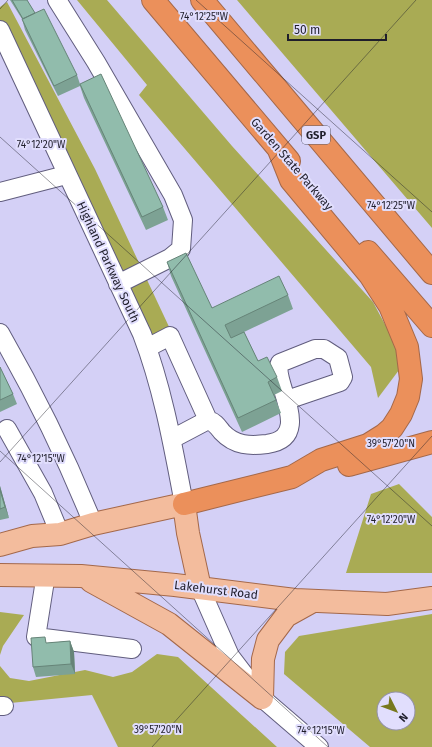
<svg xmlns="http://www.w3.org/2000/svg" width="432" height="747" viewBox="0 0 432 747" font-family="'Fira Sans',sans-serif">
<rect width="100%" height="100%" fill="#d4d0f6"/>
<path fill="#a9ab54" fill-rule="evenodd" d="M77 0H107L232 146 373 302 405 362 378 398 371 367 139 95 147 85Z
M237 0H432V228Z
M7 2 95 169 171 331 147 342 12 54 0 20V7Z
M399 484 432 517V573H346L371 494Z
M0 612 24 615 3 646 0 655Z
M432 614V747H370L284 674 285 652 299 636ZM384 699H408V723H384Z
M157 654 178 657 277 747H118L92 695 0 704V666L10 678 29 681 85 670 113 677 132 672Z"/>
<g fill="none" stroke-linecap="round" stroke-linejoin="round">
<defs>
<path id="minor" d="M57 0 96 62 173 195 183 220 181 249 170 258 118 284
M0 30 142 334C163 389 173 446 184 504
M0 192 66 175
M0 333C35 394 67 459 93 524
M147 348 170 336 208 420
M7 429 43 493 60 534
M172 439 208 420C215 422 218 427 222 432 235 446 250 446 267 444 316 437 270 380 280 363L315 349H324L338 358 343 377 340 382 287 400
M46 574 36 637 132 649
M200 588 230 656 262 698 319 747
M0 706H4"/>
<path id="major" d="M0 545 32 536 60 534 93 524 184 504 188 533 200 588
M0 575 81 576 175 585 295 600 387 604 432 598
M91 581 169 624 262 698
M262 698 263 659 268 640 286 616 313 601"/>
<path id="highway" d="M153 0 289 161
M202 0 432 273
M368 252 432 326
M349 465 432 442
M184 504 292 477 321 460 368 445 384 435 392 428 401 414 408 397 411 379 407 347 390 306 370 275 291 180 279 150"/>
</defs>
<use href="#minor" stroke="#615d7e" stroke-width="20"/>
<use href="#major" stroke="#a4684a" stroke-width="24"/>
<use href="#highway" stroke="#a4684a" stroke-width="24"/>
<use href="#minor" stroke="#fff" stroke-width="18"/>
<use href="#major" stroke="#f3bc9d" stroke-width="22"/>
<use href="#highway" stroke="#eb905b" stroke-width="22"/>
</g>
<path fill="#7da294" d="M10 0H27L35 13 77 75 80 84 163 207 168 220 146 230 84 98 80 86 58 96 25 30 22 19Z
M167 262 212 308 288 295 293 309 244 332 258 361 277 377 282 391 274 395 281 413 242 432 171 276Z
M0 367 13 394 17 404 0 412Z
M0 486 9 518 0 520Z
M70 641 74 652 75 674 36 677 33 667 47 643Z"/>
<path fill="#668478" d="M0 486 9 518 5 507 0 490Z
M70 641 74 652 75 674 71 664Z"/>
<path fill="#91bcac" stroke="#668478" d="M12 0H27L35 13 23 19Z
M44 9 77 75 54 86 22 19Z
M101 74 163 207 142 217 80 84Z
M186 253 212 308 279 276 288 295 225 325 231 338 244 332 258 361 267 357 277 377 268 382 276 400 238 418 167 262Z
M0 367 13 394 0 400Z
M0 490 5 507 0 509Z
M45 637 46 643 70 641 71 664 33 667 31 638Z"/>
<path fill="none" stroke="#1f1e2b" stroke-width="1" stroke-opacity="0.45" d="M196 0 432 212M0 9 8 0M0 137 432 526M0 451 328 747M0 462 416 0M152 747 432 436"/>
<g text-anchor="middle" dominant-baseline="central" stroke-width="4" stroke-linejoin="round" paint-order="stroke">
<rect fill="#e1defd" stroke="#59586a" stroke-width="1" x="302" y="126" width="28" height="18" rx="3"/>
<g font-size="11" font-weight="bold" fill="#1f1e2b">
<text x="316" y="135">GSP</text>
</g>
<g font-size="12" fill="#1f1e2b" stroke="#e1defd">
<text transform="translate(292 164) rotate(49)">Garden State Parkway</text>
<text transform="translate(108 262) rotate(65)">Highland Parkway South</text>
<text transform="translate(216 590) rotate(7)">Lakehurst Road</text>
</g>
</g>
<g font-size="10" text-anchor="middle" fill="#1f1e2b" stroke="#e1defd" stroke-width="4" stroke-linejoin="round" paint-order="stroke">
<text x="204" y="20">74°12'25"W</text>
<text x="41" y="148">74°12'20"W</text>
<text x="391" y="209">74°12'25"W</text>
<text x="391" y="447">39°57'20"N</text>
<text x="41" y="462">74°12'15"W</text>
<text x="391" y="523">74°12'20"W</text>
<text x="158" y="733">39°57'20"N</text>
<text x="321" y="734">74°12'15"W</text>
</g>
<g transform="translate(396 711) rotate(132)"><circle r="19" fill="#e1defd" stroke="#9391a9"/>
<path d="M0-3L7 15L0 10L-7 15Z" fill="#77781e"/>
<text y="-6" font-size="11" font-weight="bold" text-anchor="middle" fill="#1f1e2b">N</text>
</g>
<path d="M288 34v6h98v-6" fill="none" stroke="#1f1e2b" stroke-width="2"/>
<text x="294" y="34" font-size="12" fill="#1f1e2b" stroke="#e1defd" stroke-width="3" paint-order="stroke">50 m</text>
</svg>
